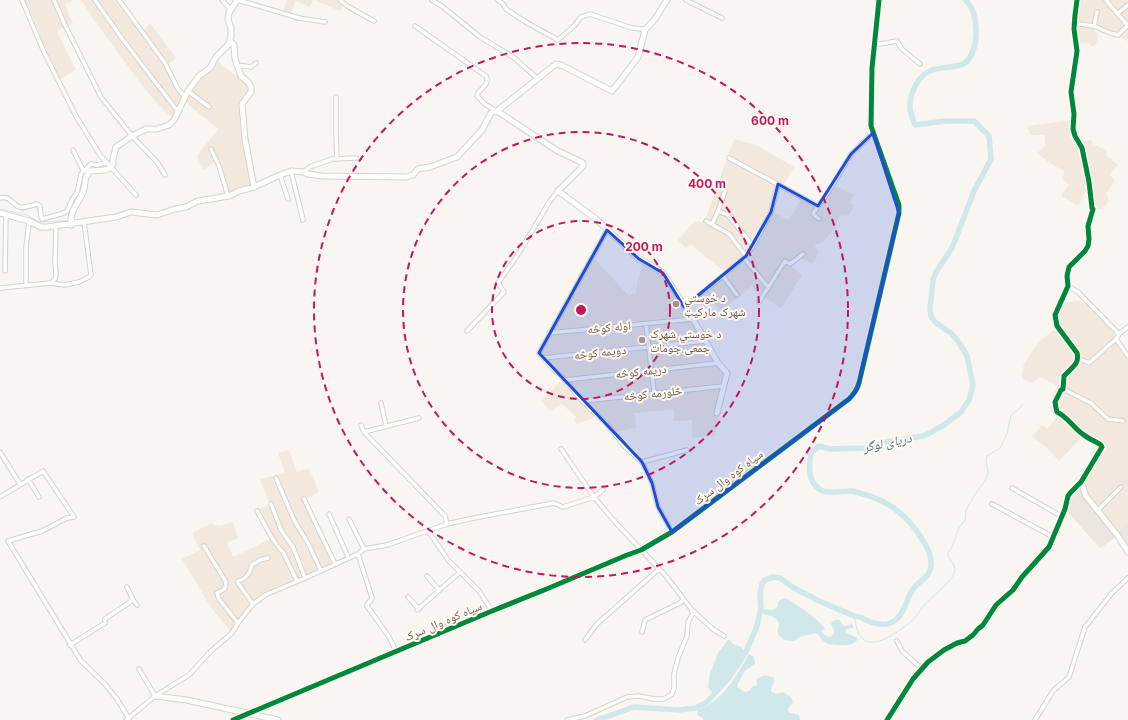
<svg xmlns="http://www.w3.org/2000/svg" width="1128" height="720" viewBox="0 0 1128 720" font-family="Inter,'Noto Naskh Arabic',sans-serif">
<rect width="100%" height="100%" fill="#f9f5f0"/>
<path fill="#f2e8de" d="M25 0H73L65 4 73 24 57 31 76 70 60 79 43 43 34 19Z
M81 0H120L143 32 150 23 176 58 167 65 185 97 188 91 207 71 214 59 251 87 242 104 254 187 229 196 217 159 203 171 197 156 218 129 183 100 174 120 153 99 138 80 94 20Z
M287 0H313L310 7 295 1 291 14 283 12Z
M314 0H339L344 3 340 11Z
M1077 0H1128V41L1095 28 1094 32 1098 34 1096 45 1090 46V44L1075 43Z
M1065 121 1073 122 1079 142 1091 140 1093 144 1107 151 1106 155 1118 165 1110 175 1115 180 1106 194 1109 201 1101 209H1096L1092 208 1090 188 1085 192 1078 206 1061 196 1069 185 1063 180 1064 171 1051 164 1037 153 1045 146V135H1030L1028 126Z
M734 139 756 145 794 167 784 184H780L772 212 789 220 803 196 819 204 833 185 854 195 849 202 854 206 849 215 839 216 835 227 822 243 814 245 819 252 812 264 801 258 789 264 802 275 781 308 764 297 762 299 752 286 721 311 710 298 701 302 697 297 726 273 690 244 686 248 678 240 695 221 702 222 705 220Z
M593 257 629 296 636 293 637 283 643 264 662 272 726 373 715 436 692 438V420L674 421V409L635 413 636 428 614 432V429L596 413 593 418 577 424 574 420 576 417 562 404 550 411 541 401 564 378 540 351Z
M1080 301 1097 312 1126 351 1128 350V523L1117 535 1086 496 1081 482 1102 447 1084 435 1059 461 1045 446 1037 441 1032 436 1042 425 1047 429 1057 417 1050 410 1056 397 1053 395 1057 386 1040 377 1032 383 1024 380 1022 375 1024 364 1030 354 1039 342 1057 327 1055 321 1061 303Z
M289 450 297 472 309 468 319 492 305 499 335 564 265 595 253 604 232 633 210 606 182 559 200 550 192 533 212 523 213 525 220 526 233 522 238 538 227 542 233 557 272 538 257 510 270 505 260 479 285 473 278 453Z"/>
<path fill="#ede5e0" d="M1081 482 1083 488 1117 534 1128 523V552L1118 536 1100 548 1065 509 1066 502Z"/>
<path fill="#d0e8ea" d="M784 598C791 599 823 623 825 629L821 631 826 636 830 637 834 634V630L831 624C832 620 836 619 840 620L842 624 845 626 852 624 854 628 846 629 845 632C849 635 854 635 857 638 857 641 857 641 854 643 850 646 831 646 826 643 822 641 821 637 818 634 813 633 812 634 807 635 799 637 801 636 794 641L784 640 778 634C777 630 779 627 779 624 778 617 768 615 763 614L764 609C769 610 775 611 778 606 778 601 779 600 784 598Z
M728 640H730L733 644 741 647 744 651 734 668 713 694 708 687 710 673 712 669 718 653Z
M749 654 754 657 755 664C752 666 749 668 746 670 744 672 737 685 737 687L745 692 749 691 753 686 757 685 756 679C765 675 765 674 774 678 775 684 771 686 771 691L777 694C784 691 785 694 791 697L793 702 788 709V711L790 713 799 715 800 720H703V718L697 715V710C722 703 737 675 749 654Z"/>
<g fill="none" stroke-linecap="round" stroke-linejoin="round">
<path stroke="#d0e8ea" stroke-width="1" d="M99 166H103L106 165
M73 202 80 192 81 183
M18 208 22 211 34 207 37 208 40 219
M0 209 27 215 39 222 65 221
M43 220 51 219 57 217
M854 616C856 622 856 629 859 634 868 650 886 639 897 632 901 629 907 625 912 621 917 616 921 608 927 602 933 596 952 581 954 573 957 567 952 562 948 557V553L952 547 959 528 965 520 966 510 974 496 986 479 988 472 986 461 987 456 1000 448 1007 434 1011 415 1019 409 1023 404"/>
<path stroke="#d0e8ea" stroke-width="5.5" d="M597 720 634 707 679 710 695 708 706 703 729 678 746 652 757 626 761 608 760 594 762 584 765 580 770 578 774 577 780 578 794 588 817 600 854 616C861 616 865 620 871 622 884 627 896 624 902 612 907 604 908 595 914 588 919 581 927 579 930 570 934 559 928 548 922 539 908 516 890 501 863 494 860 493 856 492 852 491 843 491 826 495 819 489 807 480 809 465 811 453L819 446 830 449 868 448 881 443 923 436 930 433 944 425 961 412 969 400 973 385 967 356 960 344 952 334 935 322 931 316 930 309 933 280 936 272 952 248 974 191 991 159 989 136 974 121H945L915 125C913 119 910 113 910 107 910 92 918 75 932 70 942 67 954 68 963 64 974 58 977 39 976 28 975 17 974 8 965 0"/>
<defs>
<path id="street" d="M22 0 44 52 76 116 100 155 136 195
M54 0 64 23 101 97 132 136 157 162 165 175
M95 0 123 40 176 109H178
M119 0 165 63 178 89 185 97
M222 0 231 10
M238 0 299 18 325 22
M340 0 347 6 374 21
M432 0 443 7 480 37 513 57 537 78
M498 0 503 4 506 9 524 21 558 40 574 26 581 17 590 14 632 28 643 29 645 30
M686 0 722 18
M1106 0 1128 26
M1118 13 1128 5
M1079 24 1094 26 1110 33 1118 35 1128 25
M415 26 486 76C490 83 482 88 478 93L477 96 486 105 497 111
M1094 26 1097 12
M874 45 897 41 902 49 920 64
M237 65 251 67 256 63
M188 91 209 107
M336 97V133L337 159
M211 149 219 166 228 196
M73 150 83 170
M729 158 818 206
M291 171 303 220
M303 172 310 167 332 159 356 158
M280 175 288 199
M0 198C10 195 12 205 20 207 26 208 32 205 37 204L40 206 41 217 42 219 61 214 67 211 73 198 77 193 81 174 91 164 98 165 106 162
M718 211 728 215 753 246
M819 219 813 214 814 212 831 188 851 154 873 133
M706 221 729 234 746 256
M712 224 718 211 725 191
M607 230 539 353 552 368 565 380 582 401 607 424 625 447 642 462 652 483 658 507 672 532
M744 258 768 287
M5 271 6 214
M723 276 737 295
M51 283 55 279 56 275 55 261 56 227
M26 285V248L29 221
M1068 286 1078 292 1119 334
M0 288 51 283 65 285 79 282 89 277 91 275 84 222
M759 302 785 261 790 264 803 254
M684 307 723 276 746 256 753 246 771 212 778 184
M646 324 654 393
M467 331 504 292 498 283 517 256 550 201 558 191
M549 333 693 319
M1116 339 1128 356
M543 358 705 341
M1078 358 1089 363 1116 339 1119 334 1128 327
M565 380 718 363
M1063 389 1091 403 1108 419 1123 421
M582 401 724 386
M381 403 386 426
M364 432 419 418
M561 449 594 497 616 523 666 576 692 610 714 630 724 636
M0 452 20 484
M642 462 687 450
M276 478 294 520 309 545 321 571
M28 479 39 497
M1012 488 1061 516
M0 497 43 471 74 517 67 518 42 531 8 541 81 661 105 684 117 699 129 719
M304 499 335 564
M271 504 281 530 293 547 305 578
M992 504 1053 537
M1098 510 1121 487
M257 511C265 524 272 542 283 552L297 581
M329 514 348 557
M349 519 364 549
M447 524 474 518 554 503 563 507 594 497 603 490
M428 531 449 561 479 591 492 611
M204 546 226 582 225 588 223 590 217 593 219 599 238 623
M358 554 372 598 371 600 367 604V606L389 637 396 651
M427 576 439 590
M127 587 133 600 137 605
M408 597 419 609
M253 604 238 583V581C245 580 251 572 252 565L260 560 268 558
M417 610 460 572
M642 632 645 620 680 603 683 599
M585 640 597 624 659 569
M897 641 902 651 922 669
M70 645 105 623V619L133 600
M139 669 155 696
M126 720 155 696 189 675 210 652 232 633 238 623 253 604 265 595 305 578 358 554 364 549 387 545 447 524 445 516 364 432 361 425
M567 720 585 716 627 697 639 696 654 699H664L672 694 674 688V674L678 658 687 636 688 622 693 613 692 611
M1035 720 1053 691 1069 677 1085 627 1112 593 1128 578"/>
<path id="secondary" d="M230 41 234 45 235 59 241 76 248 82 251 87V92L242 104 245 139 254 187
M497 111 556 150 583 163V166L558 191 596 219 639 259 657 269 663 273 693 319 718 363 727 373 717 413
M0 213 29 221 41 227H47L116 217 131 212 157 215 175 209 186 207 198 201 229 196 239 191 254 187 280 175 291 171 303 172 308 174 322 176 406 177 413 175 418 169 430 167 457 157 482 130 491 113 497 111 556 64 561 65 612 91 623 77 638 57 645 30 655 19 667 0
M71 225C70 208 78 205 83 192 87 183 82 180 90 171L104 170 111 168 113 164V159L116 147 119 145 132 136 146 129H157L169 125 174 120 188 91 199 76 210 68 216 57 229 44 231 36V28L228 19 229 13 237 0
M1081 482 1086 496 1118 536 1128 552
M155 696 187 700 278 720
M233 720 492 611 549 588 627 555 641 550 672 532 849 399C854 394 857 390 859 383L899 213V205L871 126 872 68 879 0
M887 720 913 679 928 662 944 650 957 643 965 641 973 635 978 629 983 625 996 605 1013 590 1022 577 1049 547 1065 509 1068 496 1071 492 1081 482 1102 447 1101 445C1095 441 1089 439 1084 435 1074 429 1068 417 1057 412L1056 408 1055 402 1061 390 1063 389 1064 376C1071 368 1080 364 1077 353L1057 326 1055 315 1068 286 1067 276 1069 267 1085 251 1088 246 1089 239 1088 226 1093 209 1092 208 1089 182 1082 148 1075 136 1073 129 1074 114 1071 92 1077 51 1074 29 1075 15 1077 0"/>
</defs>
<use href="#street" stroke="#d7d1cb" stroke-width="5.5"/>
<use href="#secondary" stroke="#d9d2cb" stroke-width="7"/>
<use href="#street" stroke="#fefefd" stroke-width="3.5"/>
<use href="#secondary" stroke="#fefefd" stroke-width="5"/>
<defs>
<path id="cycleway" d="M233 720 492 611 549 588 627 555 641 550 672 532 849 399C854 394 857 390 859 383L899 213V205L871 126 872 68 879 0
M887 720 913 679 928 662 944 650 957 643 965 641 973 635 978 629 983 625 996 605 1013 590 1022 577 1049 547 1065 509 1068 496 1071 492 1081 482 1102 447 1101 445C1095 441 1089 439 1084 435 1074 429 1068 417 1057 412L1056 408 1055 402 1061 390 1063 389 1064 376C1071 368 1080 364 1077 353L1057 326 1055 315 1068 286 1067 276 1069 267 1085 251 1088 246 1089 239 1088 226 1093 209 1092 208 1089 182 1082 148 1075 136 1073 129 1074 114 1071 92 1077 51 1074 29 1075 15 1077 0"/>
</defs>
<use href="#cycleway" stroke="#fffaf3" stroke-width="8"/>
<use href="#cycleway" stroke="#00873e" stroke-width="5"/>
</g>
<path fill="#1d4ed8" fill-opacity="0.2" stroke="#1d4ed8" stroke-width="3" stroke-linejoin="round" d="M873 133 899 213 857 390 849 399 672 532 658 507 652 483 642 462 539 353 607 230 639 259 663 273 684 307 746 256 771 212 778 184 818 206 851 154Z"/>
<g fill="none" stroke="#c2185b" stroke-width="2" stroke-dasharray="7 5">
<circle cx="581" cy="310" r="89"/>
<circle cx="581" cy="310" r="178"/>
<circle cx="581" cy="310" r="267"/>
</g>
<g fill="#a69286" stroke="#fffaf3" stroke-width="1.5">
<circle cx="676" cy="304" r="4"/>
<circle cx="642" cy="340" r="4"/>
</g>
<g text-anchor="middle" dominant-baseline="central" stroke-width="4" stroke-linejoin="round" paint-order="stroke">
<g font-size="12" fill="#7a5c4d" stroke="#fffaf3" text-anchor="start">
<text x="684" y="297">د خوستي<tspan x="684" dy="14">شهرک مارکیټ</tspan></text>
<text x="650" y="333">د خوستي شهرک<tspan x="650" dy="14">جمعی جومات</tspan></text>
</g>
<g font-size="12" fill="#7a5c4d" stroke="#fffaf3">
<text transform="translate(609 327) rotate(-5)">اوله کوڅه</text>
<text transform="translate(600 352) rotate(-6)">دویمه کوڅه</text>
<text transform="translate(641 371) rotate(-6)">دریمه کوڅه</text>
<text transform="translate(653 393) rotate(-6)">څلورمه کوڅه</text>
<text transform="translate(728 477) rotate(-37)">سیاه کوه وال سړک</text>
<text transform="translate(443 621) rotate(-23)">سیاه کوه وال سړک</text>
</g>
<g font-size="13" font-style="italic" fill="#437c86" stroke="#fffaf3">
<text transform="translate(887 442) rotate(-12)">دریای لوگر</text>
</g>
</g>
<circle cx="581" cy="310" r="6" fill="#c2185b" stroke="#fffaf3" stroke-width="2"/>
<g font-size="12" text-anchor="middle" font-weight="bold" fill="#c2185b" stroke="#fffaf3" stroke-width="4" stroke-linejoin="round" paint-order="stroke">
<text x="770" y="125">600 m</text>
<text x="707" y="188">400 m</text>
<text x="644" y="251">200 m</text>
</g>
</svg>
